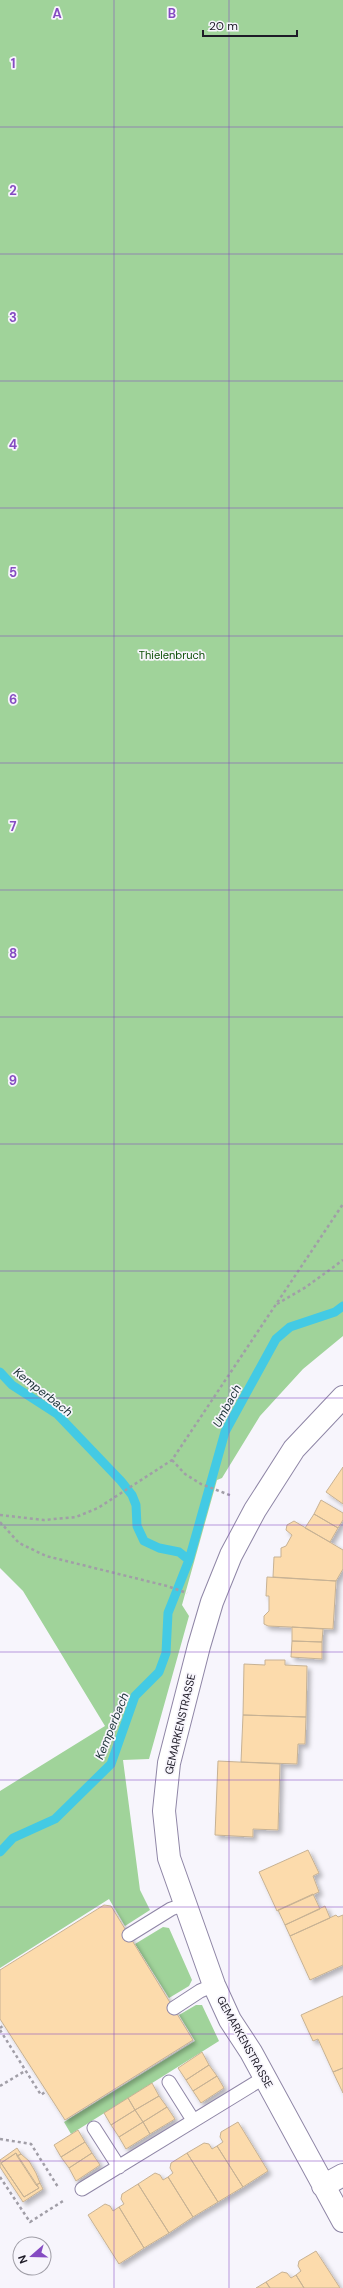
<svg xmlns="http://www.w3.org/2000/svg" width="343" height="2288" viewBox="0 0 343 2288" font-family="'DM Sans',sans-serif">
<defs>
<filter id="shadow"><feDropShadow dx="3.5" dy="3.5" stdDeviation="2" flood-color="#0004"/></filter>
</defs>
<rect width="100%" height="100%" fill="#f7f5fc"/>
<path fill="#a0d39a" d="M0 0H343V1336L303 1369 260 1416 222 1478 217 1480 182 1605 189 1616 149 1759 123 1760 140 1890 150 1910 125 1926 109 1899 0 1968V1791L105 1726 23 1591 0 1568Z
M163 1927 169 1928 192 1980 189 1986 169 1998 135 1944Z
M196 2005H202L219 2041 71 2134 64 2122 195 2041 179 2015Z"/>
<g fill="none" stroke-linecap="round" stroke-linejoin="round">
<path stroke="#43cae4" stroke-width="9" d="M0 1372 12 1385 57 1414 121 1481 132 1495 136 1505 137 1526 144 1541 159 1548 179 1552 189 1560 168 1613 166 1653 159 1672 135 1696 111 1764 55 1819 13 1838 0 1852
M189 1560 225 1432 276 1339 290 1327 335 1312 343 1306"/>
</g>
<path fill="#fcdbac" stroke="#c7b294" filter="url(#shadow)" d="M343 1467V1504L326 1492Z
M321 1500 343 1513V1520L338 1528 314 1514Z
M314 1514 338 1528 330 1542 305 1528Z
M294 1521 343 1550V1569L336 1581 273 1577 274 1557H281V1548L286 1546 292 1535 286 1530 287 1525Z
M267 1577 336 1581 333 1629 268 1626 264 1624V1616L269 1611V1596H266Z
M292 1627 323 1629 322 1642 292 1641Z
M292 1641 322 1642V1659L291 1657Z
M265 1660H285V1665L307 1666 306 1717 243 1715 244 1664 265 1665Z
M243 1715 306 1717 305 1744H298L297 1764 241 1762Z
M218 1761 280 1764 278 1830 253 1829V1837L215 1835Z
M308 1850 319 1873 313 1876 319 1892 277 1911 259 1872Z
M313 1894 320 1909 285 1925 278 1910Z
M104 1905 111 1906 193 2040 65 2120 0 2019V1970Z
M325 1906 330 1918 290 1936 285 1925Z
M336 1915 338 1917 343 1915V1965L310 1980 290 1936Z
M343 1996V2068L333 2072 318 2039 313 2041 301 2015Z
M202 2052 209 2065 186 2080 178 2068Z
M209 2065 217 2076 193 2091 186 2080Z
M343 2068V2093L333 2072Z
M217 2076 224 2088 201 2103 193 2091Z
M152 2083 159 2096 135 2110 128 2098Z
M159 2096 167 2107 143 2122 135 2110Z
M128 2098 135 2110 111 2125 104 2113Z
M167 2107 175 2119 150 2134 143 2122Z
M135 2110 143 2122 119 2137 111 2125Z
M143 2122 150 2134 126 2149 119 2137Z
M238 2122 268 2171 243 2187 217 2146 223 2142 220 2137 221 2132Z
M78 2130 85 2142 61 2157 54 2145Z
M85 2142 92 2153 69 2168 61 2157Z
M204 2143 209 2144 212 2149 217 2146 243 2187 218 2202 187 2153Z
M17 2148 21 2154 17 2156 16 2153 1 2163 24 2197 39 2188 36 2185 40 2183 43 2189 23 2202 0 2167V2160Z
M16 2153 39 2188 24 2197 1 2163Z
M92 2153 100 2165 76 2181 69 2168Z
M187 2153 218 2202 193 2217 168 2177 173 2173 170 2168 171 2163Z
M21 2154 29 2161 36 2173 40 2183 36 2185 17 2156Z
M155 2173 160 2175 163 2180 168 2177 193 2217 169 2233 138 2184Z
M138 2184 169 2233 144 2248 119 2207 124 2204 121 2199 122 2194Z
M105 2204 110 2206 113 2211 119 2207 144 2248 119 2264 88 2215Z
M316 2251 340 2288H304L296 2275 301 2271 298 2266 299 2261Z
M282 2272 287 2273 291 2278 296 2275 304 2288H270L266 2282Z
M266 2282 270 2288H256Z"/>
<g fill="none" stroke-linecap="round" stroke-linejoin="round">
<defs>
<path id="service" d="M129 1935 171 1909 185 1904
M174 2008 200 1991 214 1985
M169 2082 193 2120
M94 2128 119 2167
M82 2189 265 2077"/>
<path id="minor" d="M343 1397 294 1449 255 1510 231 1555 212 1602 199 1646 169 1763 164 1811 169 1858 214 1985 230 2020 251 2052 343 2221
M323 2186 343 2175"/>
</defs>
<use href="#service" stroke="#8f86a6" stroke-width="15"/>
<use href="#minor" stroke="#8f86a6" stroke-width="24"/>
<path stroke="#a19ea7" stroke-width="2.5" stroke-dasharray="3 3" stroke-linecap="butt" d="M277 1304 306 1287 343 1260
M172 1460 185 1474 201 1484 232 1496
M0 1515 44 1520 76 1517 98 1508 172 1460 343 1204
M0 1522 19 1543 46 1556 167 1586 187 1593
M0 2028 4 2025
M0 2030 41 2095 45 2092
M0 2086 25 2071
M0 2139 31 2144 58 2187
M0 2177 30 2222 63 2201"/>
<use href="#service" stroke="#fff" stroke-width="13"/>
<use href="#minor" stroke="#fff" stroke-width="22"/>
</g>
<path fill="none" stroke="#854bc2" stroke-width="1" stroke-opacity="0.55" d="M114 0V2288M229 0V2288M0 127H343M0 254H343M0 381H343M0 508H343M0 636H343M0 763H343M0 890H343M0 1017H343M0 1144H343M0 1271H343M0 1398H343M0 1525H343M0 1652H343M0 1780H343M0 1907H343M0 2034H343M0 2161H343"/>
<g text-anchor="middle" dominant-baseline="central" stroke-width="3.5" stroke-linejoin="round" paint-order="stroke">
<g font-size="11" fill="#0d4f07" stroke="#f7f5fc">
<text x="172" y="655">Thielenbruch</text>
</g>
<g font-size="11" fill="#1e1b27" stroke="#f7f5fc">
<text transform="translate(180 1724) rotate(-77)">GEMARKENSTRASSE</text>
<text transform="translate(245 2042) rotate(61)">GEMARKENSTRASSE</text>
</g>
<g font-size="12" font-style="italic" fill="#1b3136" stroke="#f7f5fc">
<text transform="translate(43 1392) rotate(38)">Kemperbach</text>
<text transform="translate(227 1406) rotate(-62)">Umbach</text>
<text transform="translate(112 1726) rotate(-68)">Kemperbach</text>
</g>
</g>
<g font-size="13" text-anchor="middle" font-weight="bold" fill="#854bc2" stroke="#f7f5fc" stroke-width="3.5" stroke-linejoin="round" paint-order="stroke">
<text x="57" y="18">A</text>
<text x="172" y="18">B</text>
<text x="13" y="68">1</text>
<text x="13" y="195">2</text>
<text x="13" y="322">3</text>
<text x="13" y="449">4</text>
<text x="13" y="577">5</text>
<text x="13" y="704">6</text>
<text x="13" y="831">7</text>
<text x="13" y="958">8</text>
<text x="13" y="1085">9</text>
</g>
<g transform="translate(32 2256) rotate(250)"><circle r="19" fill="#f7f5fc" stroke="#a09ea7"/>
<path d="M0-3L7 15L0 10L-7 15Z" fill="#854bc2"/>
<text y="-6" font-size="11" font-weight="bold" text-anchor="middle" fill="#1e1b27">N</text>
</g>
<path d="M203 30v6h94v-6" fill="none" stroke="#1e1b27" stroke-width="2"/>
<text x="209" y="30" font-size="12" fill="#1e1b27" stroke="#f7f5fc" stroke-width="3" paint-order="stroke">20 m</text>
</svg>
